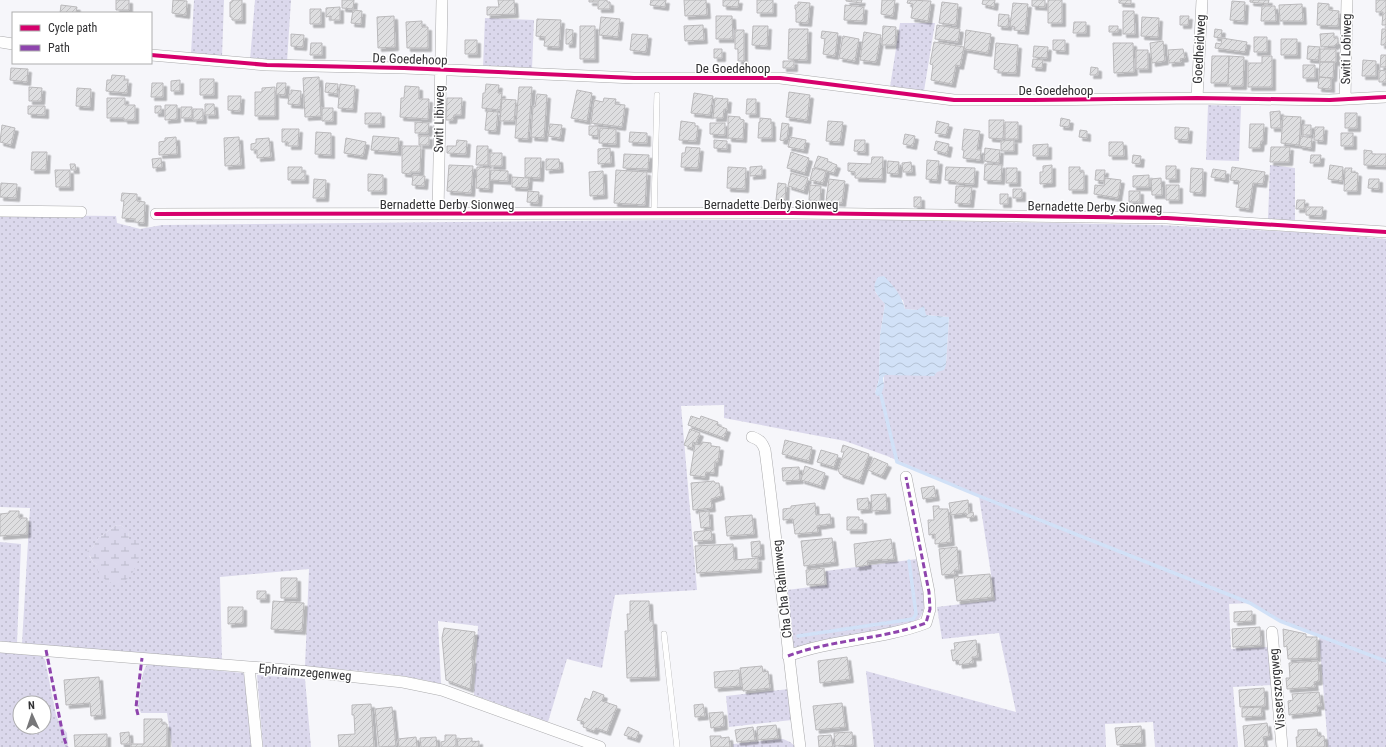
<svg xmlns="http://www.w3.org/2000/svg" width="1386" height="747" viewBox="0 0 1386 747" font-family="'Roboto Condensed',sans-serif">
<defs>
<pattern id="grass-dots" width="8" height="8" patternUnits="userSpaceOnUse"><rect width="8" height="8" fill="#dbd8ec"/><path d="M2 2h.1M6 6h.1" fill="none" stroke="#bcbacb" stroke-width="1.8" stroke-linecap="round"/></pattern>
<pattern id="wetland-marsh" width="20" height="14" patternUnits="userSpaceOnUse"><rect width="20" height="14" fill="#dbd8ec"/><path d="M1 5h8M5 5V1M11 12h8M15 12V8" fill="none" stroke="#bcbacb"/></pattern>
<pattern id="water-waves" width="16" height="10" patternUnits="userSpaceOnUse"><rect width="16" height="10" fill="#d1e1f7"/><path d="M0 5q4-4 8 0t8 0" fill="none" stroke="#b4c2d4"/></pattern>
<pattern id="building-hatch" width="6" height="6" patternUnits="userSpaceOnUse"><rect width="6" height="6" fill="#dedee0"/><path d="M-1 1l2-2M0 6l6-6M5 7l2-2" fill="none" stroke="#bfbfc1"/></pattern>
<filter id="shadow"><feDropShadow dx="3.5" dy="3.5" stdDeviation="0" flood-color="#0004"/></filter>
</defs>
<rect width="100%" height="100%" fill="#f6f6fa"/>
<path fill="url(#grass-dots)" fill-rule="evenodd" d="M194 0H224L222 57 191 54Z
M255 0H291L287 62 250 60Z
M485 18 534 20 532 69 483 67Z
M900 23H935L924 91 890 87Z
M1208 105 1241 106 1239 161 1206 160Z
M1270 165 1295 168V221L1268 219Z
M0 215 116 216 117 223 140 229 162 225 666 220H888L1160 225 1331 234 1386 239V747H1328L1319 636 1280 621 1250 603 1229 604 1231 649 1271 647 1273 685 1233 687 1238 747H1155L1153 722 1105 724 1106 747H874L866 671 1016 712 999 633 942 639 937 607 995 600 979 496 887 456 845 441 724 418V405L681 406 697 590 615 595 602 668 567 659 548 722 474 695 478 626 438 621 441 684C396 672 351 670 305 667L309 569 220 577 222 661 22 643 30 508 0 507ZM875 292 903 300 905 309 917 310 926 315 949 317 946 365 937 372 884 375V382L875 393 879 379 880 335 885 304ZM118 525 122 526 128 532 129 541 97 565 93 562 87 552 93 547 99 537C106 535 110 527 118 525Z
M0 542 21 544 17 643 0 642Z
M917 559C921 574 929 599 922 614 920 619 915 622 911 625L792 649 787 590 827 585 826 571Z
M0 652 39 655 43 657 45 660 56 715 61 726 67 733 68 747H0ZM20 703H44V727H20Z
M148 664 243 673 245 676 254 747H172L167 713H141L138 706C140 696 141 669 148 664Z
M257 675 305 679 311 747H263Z
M789 689 792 720 729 727 726 696Z
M783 739 790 742 796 747H733V744Z"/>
<path fill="url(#wetland-marsh)" d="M118 525 122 526 128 531 129 540 134 537 141 546C139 561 134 579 118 584L115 581 109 583 98 573 97 565 93 562 90 556 84 554 93 547 99 537C106 535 110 527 118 525Z"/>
<path fill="url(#water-waves)" d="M884 276C895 288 901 294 905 309L917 310 924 306 926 315 949 317 946 365 944 370 937 372 934 376 885 375 883 378 884 386 881 395 877 396 875 393 879 379 880 335 885 304C877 294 870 290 878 277Z"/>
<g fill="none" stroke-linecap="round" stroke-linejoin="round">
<path stroke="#d1e1f7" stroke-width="3.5" d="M881 395 897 462 979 496 1250 603 1280 621 1386 661
M798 636 913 619 916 614 909 561"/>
</g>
<path fill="url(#building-hatch)" stroke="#bab9bb" filter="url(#shadow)" d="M116 0H129V10H116Z
M173 0 187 1 186 15 172 13Z
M232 0H242V20H232V17H230V2H232Z
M342 0H354L353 9 342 8Z
M498 0H514L515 14 487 15V7H499Z
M589 0H607V2H610V9H598V2H589Z
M651 0H666L665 7 650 5Z
M684 0H706L707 15 685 16Z
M723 0H739L738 7 723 6Z
M757 0H773V13H757Z
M846 0H862L861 3 846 1Z
M882 0H895L893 16 881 14Z
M908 0 931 1 928 21 911 18 913 4 907 3Z
M983 0H995L994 7 982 4Z
M1032 0H1045V7L1032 6Z
M1048 0H1062V23H1048Z
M1119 0H1131V4L1119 3Z
M1250 0H1269L1268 4 1250 2Z
M1376 0H1386V25H1382L1383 12H1376Z
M1232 1 1245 2 1244 21 1230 20Z
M798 2 810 3 808 23 796 22V10L795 9V5H798Z
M942 2 958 4 956 25 939 23Z
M1013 3 1028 4 1025 31 1014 30 1015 27 1010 26Z
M1318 3 1329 4V10L1339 11 1338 26 1317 25Z
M1302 4 1303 21H1280L1279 5Z
M61 5 77 7 76 13H60Z
M845 5 864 7 863 21 844 20Z
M1262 6H1275L1276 21H1261Z
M340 7V20H331V16L326 17V8Z
M310 9H321V24H310Z
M353 10 362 11 361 24 351 23Z
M1123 11H1134L1135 34H1123Z
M999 14 1009 15 1008 27 998 26Z
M394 16 395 47 378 48 377 17Z
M716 16H732L733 39H716Z
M1180 16H1189L1188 25H1180Z
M601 17 620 19 618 37 599 35Z
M1142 17 1159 18 1158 37 1141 36Z
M537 19 561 20 559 47 544 46 545 37 536 36Z
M422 21V27H428V48H407L406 22Z
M1074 22H1086V33H1073Z
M703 25 704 40 685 41 684 26Z
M937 25 960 29 958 42 935 39Z
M580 26H595V59H580Z
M753 26H768L767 46 752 45Z
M883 26 896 27 895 45H882Z
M1109 26H1118V32H1109Z
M566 29 573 30 572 44H566Z
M789 29H808L807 60 788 59Z
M1215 29 1222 30 1221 38 1214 37Z
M1382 29H1386V45H1381Z
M735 30H744V61H738V49H735Z
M966 30 991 34 988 53 964 49Z
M822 31 838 33 835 56 823 54 825 39 821 38Z
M864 32 881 35 876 62 860 60Z
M1334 33V38H1338V44L1335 45V46L1321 47 1320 34Z
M291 34 304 35 303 47 291 46Z
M632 34 648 35 646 52 630 50Z
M843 36 859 39 855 61 839 58Z
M1254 37H1267V52H1254Z
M1222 38 1247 42 1245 52 1215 48 1216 43 1221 44Z
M1281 39H1297V55H1281Z
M465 40H477V54H465Z
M1053 40H1065V51L1053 50Z
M1163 41 1165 61 1152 63 1150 43Z
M934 42 964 47 960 66 956 65 952 84 931 80 933 65 930 64Z
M311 43H322V55H310Z
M996 43 1018 45 1016 73 998 72 999 70 994 69Z
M1113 43H1133L1134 72 1114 73Z
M1034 46 1048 47 1047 58 1033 57Z
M1308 46 1320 47 1318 60 1307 59Z
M714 49H722V58H714Z
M1183 49 1185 58 1180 59 1181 62 1169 63 1168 50Z
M1320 49H1336V62H1320Z
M1136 50H1148V69H1136Z
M1381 55H1386V67H1380Z
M1212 56H1229L1228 83H1211Z
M1229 56 1244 57 1243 86H1228Z
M1262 56H1272V87H1248V63H1262Z
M1033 59 1043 60 1042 68 1032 67Z
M1363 60 1376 61V76H1362Z
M783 61H794V68H783Z
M1320 62H1334L1333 78 1319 77Z
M1303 65H1315V78H1303Z
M1091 67 1098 68V75H1090Z
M11 68 28 69 27 82 10 80Z
M1379 70 1386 71V82H1379Z
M112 75 125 76 124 80H128L127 93 106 91 107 80H111Z
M319 77 321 116 305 117 303 78Z
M1319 77 1331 78V89L1318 88Z
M200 79H214V95H200Z
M180 80V91H171V81Z
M152 83H163V97H151Z
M277 83H286L285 95 276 94Z
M326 83 338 84 337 94 325 92Z
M340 84 355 86 353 109 338 108Z
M486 84 499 85 498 93H502L500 110 482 108 483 93H485Z
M405 86 419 87V99H429L428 119 400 117 401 98H404Z
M29 87 42 88 41 101H29Z
M275 87V116H255V92H262V88Z
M519 87H532L528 139 515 138Z
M77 88 91 89 90 107 76 106Z
M291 90 301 91 300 105 288 104 289 94H291Z
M577 90 592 93 587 121 571 118Z
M789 92 810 95 807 120 786 117Z
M694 93 713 96 710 115 691 113Z
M537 94 547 95 544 138 531 137 533 106 535 107Z
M228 96H241L240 111 228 110Z
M107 98H125V105H135V120H124V118H107Z
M447 98H462L461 115H454L453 120H446Z
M604 98 616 99 615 104 625 105 622 127 591 123 594 100 603 102Z
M715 98 728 99 727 110 724 109 723 118H713Z
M502 99 516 100 514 121H500Z
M747 99H756V114H746Z
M205 104H214L215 115H205Z
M165 105H177V119L165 120Z
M28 106H45V115L28 114Z
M155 106H161V113H155Z
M181 107H192V118H181Z
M322 108H333V121H322Z
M193 109H203V120H193Z
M487 111 498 112 496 131 485 130Z
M1280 111 1281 128H1271L1270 112Z
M365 113H381V124H365Z
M1345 113H1357V128H1345Z
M728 116 740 117V119L744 120 743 139 728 138Z
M1283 116 1301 117 1299 145 1281 143Z
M760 118 771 119V123H772V138H758L759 122H760Z
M1061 118 1070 120 1069 127 1060 126Z
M989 120H1004L1003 139 989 138Z
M681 121 695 123V126H698L696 141 679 140Z
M828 121 843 122 840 142 826 141Z
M937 121 949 124 946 135 935 133Z
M415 122 429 123 428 133H415Z
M1005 122H1018V139H1005Z
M710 123H725V135L710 134Z
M782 123 789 124 787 139H784V141L780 140Z
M550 124 562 125 560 138 548 136Z
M1250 124H1264L1263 141H1261L1260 148H1249Z
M2 125 15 128 11 145 0 142Z
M1303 125H1311V135H1303Z
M589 126H598V136L589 135Z
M1175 127 1189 128 1188 140 1175 139Z
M1315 127H1324L1323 141 1314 140Z
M600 128 616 129V144L599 143Z
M282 129H299L298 146H288V142H282Z
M964 129 980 131 977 150H981L980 160 963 158 964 150H962Z
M1080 130 1087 131V138L1079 137Z
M316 132 331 133V155L315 154Z
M630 132 647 133V143L629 142Z
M1341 133H1353V146H1341Z
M905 134 915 136 913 146 903 144Z
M373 136 399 138 398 152 371 150Z
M419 136H429V145H419Z
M1301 136 1312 138 1311 148 1299 146Z
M176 137 177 154 159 155V142L165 141V138Z
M239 137 241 165 225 166 224 138Z
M790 137 806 140 804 150 788 147Z
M269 138 271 157 257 158V150H251V144L256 143V139Z
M346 138 366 142 363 156 344 153Z
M457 140 467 141 466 154 447 153V146H456Z
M714 140 727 141V149L714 148Z
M855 140H865V152L854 151Z
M1014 140V151H1001V141Z
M936 141 949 144 947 154 934 150Z
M1109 142H1123L1124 156H1109Z
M1048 144V156H1033V145Z
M402 146H421L420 172H411V174L402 173Z
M477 146H488V165H476Z
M686 147 700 148 698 168 681 167 682 153H685Z
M1271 147H1290L1289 162H1270Z
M610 148 611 163 598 164V149Z
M985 148 1000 150 999 163 984 161Z
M1364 150 1372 151V154H1386V166L1364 165Z
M32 152H47L46 170H31Z
M791 152 809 158 805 173 787 168Z
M490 153H502V166H490Z
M624 154 649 155 648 169 623 168Z
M1133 155 1141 156 1140 164 1132 163Z
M1311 155H1321L1320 163H1310Z
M818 156 828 159 827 161 837 165 834 173 814 167Z
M872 157H883L882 179 855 178V172L848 171V163L871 164Z
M161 158 162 167 153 168 152 159Z
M525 158H541L540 178 525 177Z
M546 159H559L560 169 546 170Z
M927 160 939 161 937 180 926 179Z
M888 161 899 162 898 174 887 173Z
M911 162 912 172H903L902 163Z
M70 164H75L76 170H71Z
M985 164 1002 165 1001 181 984 180Z
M449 165 473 166 471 193 447 191Z
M1052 165V183L1040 184V172H1043V166Z
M1330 165 1343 167 1342 181 1328 179Z
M762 166V175L750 176V167Z
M1166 166H1176V179H1166Z
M288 167H302V172H305V180H288Z
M477 167 490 168 489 189 476 188Z
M728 167 746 168 745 189 727 188Z
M946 167 975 168 974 184 956 183V181L945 180Z
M1069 167H1080V172H1084V190H1069Z
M1232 167 1265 172 1263 184 1253 183 1249 209 1236 207 1239 181 1230 180Z
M813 168 826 171 823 183 810 180Z
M1006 168H1017V183H1006Z
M1191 168 1203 169 1202 193 1190 192Z
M1345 168H1352L1351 172 1358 173 1357 191H1344Z
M1213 169 1226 171 1225 179 1211 177Z
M55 170H70V187H56Z
M491 170 508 171V181L490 180Z
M616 170 647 172 645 205 614 203Z
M1096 170H1105L1104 181 1095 180Z
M603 171 604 195 590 196 589 172Z
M791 173 808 178 804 191 788 186Z
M368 174 383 175V191H368Z
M413 175 425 176 424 186 412 185Z
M1149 175V187H1133V176Z
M512 177 529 178 528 188 512 187Z
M1105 178 1121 180 1118 198 1094 194 1095 185 1104 186Z
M1161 178 1162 195H1152L1151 179Z
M314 179 326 180 325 198H313Z
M829 179 845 181 842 203 826 201Z
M1369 179H1379V189L1368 188Z
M1 183 17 184 16 198 0 197Z
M778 183 786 184 785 201 776 200Z
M810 185 821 186 820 201 809 200Z
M1166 185H1179V200H1166Z
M956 186 972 187 970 204 955 203Z
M1013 189H1022V198H1013Z
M528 191 539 192 538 203 527 202Z
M1129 191H1140V202H1129Z
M122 193 137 194V201L145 202 144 223 135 222V219L122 218 124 201H121Z
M1000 194H1008V204H1000Z
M914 197H921V207H914Z
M1297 200H1305L1304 209H1296Z
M1306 207H1323L1322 216 1306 215Z
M691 416 700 419 701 416 718 422 717 425 727 429 724 438 688 425Z
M690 429 700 433 696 443 693 442 692 448 684 445Z
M785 440 812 447 809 461 782 454Z
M702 442 711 443V446L720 447 718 462H715L714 473 706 472 705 477 690 475 695 444 701 445Z
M843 445 869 454 860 481 840 474 838 470 844 452H841Z
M821 450 838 455 834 467 817 462Z
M874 458 888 464 882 476 868 470Z
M805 466 825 473 821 486 801 480Z
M799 467 800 480 783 481 782 468Z
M714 481 715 483H719L721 496 711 499 712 508 693 510 691 483Z
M934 486 936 497 923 499 921 488Z
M886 494 887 510 872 511 871 495Z
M868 498 869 509 858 510 857 499Z
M968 500 969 513 973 512 974 517 967 518 966 513 951 515 949 503Z
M815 503 816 515 830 514 831 524 817 526 818 532 795 534 793 519 783 520V509L791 508V506Z
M933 506H939V509H948L951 542 935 544V534L929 535 928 520H934Z
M9 511H19V518H27V534L0 536V514L9 513Z
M709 511 710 527 701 528 699 512Z
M752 515 754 534 727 536 725 517Z
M847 517H859V520H863V530H847Z
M711 530 712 540 695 541 694 532Z
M832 538 835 562 804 566 801 541Z
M891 539 894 559 882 560V559L867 561 868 565 856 567 854 544Z
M760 541 761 556 752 557 751 542Z
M733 544 734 560 758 558V569L697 573 695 546Z
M957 547 959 570H954L955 574 942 575 939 549Z
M824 568 825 584 807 585 806 570Z
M990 574 992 597 957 601 954 577Z
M281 578H297V598H281Z
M257 591H266V599H257Z
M273 601 304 603 302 631 271 629Z
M630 601H649L650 621H653L656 677 627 678 625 631H628L627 614H630Z
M228 607H243V623L228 624Z
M1252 611V621L1234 622V612Z
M1260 627 1261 645 1233 647 1232 629Z
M444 628 475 632 471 660H473L470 689 446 680 442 638Z
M1283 629 1306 634V637H1317V658L1288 659 1287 646 1284 647Z
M976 640 978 657H972L973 663 959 665 958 660 953 661 951 650H955L954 643Z
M847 657 850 679 820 683 818 661Z
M1318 661 1319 681 1314 682 1315 687 1287 689 1286 678H1290L1289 663Z
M762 666 763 672 768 671 770 688 743 691 740 668Z
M739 670 740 686 715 688 714 672Z
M99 677 102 715 91 716 90 703 66 705 64 680Z
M1264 688 1265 706 1240 707 1239 690Z
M593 691 604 695 602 701 617 706 607 732 596 728 594 731 583 727 584 722 577 720 585 698 590 700Z
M1319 692 1321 706H1317L1318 712 1289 715 1288 701 1293 700 1292 694Z
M842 703 845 727 816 730 813 706Z
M371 704 374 747H339L338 735 355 734 354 715H352V705Z
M703 704 705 716 695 717 694 705Z
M392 707 396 746 379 747 375 709Z
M1261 707 1262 716 1242 717V708Z
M723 712 724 726 711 728 709 713Z
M144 719H162V724H167V747H131V744H144Z
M1267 723 1269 736 1263 737 1265 747H1245L1243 726Z
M776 725 778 738 758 740 757 727Z
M1141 726 1142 743 1117 745 1115 728Z
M628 727 639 732 636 739 624 735Z
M753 727 755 740 737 742 735 730Z
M1317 729 1318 736H1324L1325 747H1297L1296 737H1298V730Z
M129 732 130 744H121L120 733Z
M852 732 853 745 835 746 834 733Z
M107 734V747H75L74 735Z
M445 735H456V747H441V742L445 741Z
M831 735 833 747H819L818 736Z
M710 736H721V738L729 737 730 747H711Z
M416 737 417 747H399L398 739Z
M436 737 437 747H421L420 738Z
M472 738V742L479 741V747H458L457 739Z"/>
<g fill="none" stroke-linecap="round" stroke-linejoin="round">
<defs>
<path id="lane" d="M654 214 657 95
M664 634 677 747"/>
<path id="street" d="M0 42 13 44
M151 55 267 65 404 68 634 78H780L954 100H1033L1197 98 1330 100 1386 97
M1197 98 1202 0
M1345 99 1347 0
M0 211 81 212
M156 214 793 213 1167 218 1386 232
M438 214 442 0
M752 437C760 440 762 442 765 450 778 549 787 648 800 747
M1272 632 1282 747
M0 647 300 671 403 682 442 690 600 747
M788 656C832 639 882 640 926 623L930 609 929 592 906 477
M249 667 257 747"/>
</defs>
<use href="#lane" stroke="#aaaaac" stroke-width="6"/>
<use href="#street" stroke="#aaaaac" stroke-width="12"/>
<use href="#lane" stroke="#fefefe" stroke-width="5.5"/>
<use href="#street" stroke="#fefefe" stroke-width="11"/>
<path stroke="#8e44ad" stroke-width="3" stroke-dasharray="6 3" stroke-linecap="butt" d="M46 650 63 735 67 747
M788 656C832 639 882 640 926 623L930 609 929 592 906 477
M138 715 136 707 142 658"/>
<defs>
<path id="cycleway" d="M151 55 267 65 404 68 634 78H780L954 100H1033L1197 98 1330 100 1386 97
M156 214 793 213 1167 218 1386 232"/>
</defs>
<use href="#cycleway" stroke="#fff" stroke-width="6"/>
<use href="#cycleway" stroke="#d6006c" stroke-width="4"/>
</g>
<g text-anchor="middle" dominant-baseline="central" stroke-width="3" stroke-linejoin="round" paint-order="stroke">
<g font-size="13" fill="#323234" stroke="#fff">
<text transform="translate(1199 49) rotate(-87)">Goedheidweg</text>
<text transform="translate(1346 49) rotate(-89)">Switi Lobiweg</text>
<text transform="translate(410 59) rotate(2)">De Goedehoop</text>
<text x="733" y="68">De Goedehoop</text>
<text x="1056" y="90">De Goedehoop</text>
<text transform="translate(439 119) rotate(-89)">Switi Libiweg</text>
<text x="447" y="204">Bernadette Derby Sionweg</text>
<text x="771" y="204">Bernadette Derby Sionweg</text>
<text transform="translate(1095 207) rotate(1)">Bernadette Derby Sionweg</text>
<text transform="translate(782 589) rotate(-96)">Cha Cha Rahimweg</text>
<text transform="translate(305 672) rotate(5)">Ephraimzegenweg</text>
<text transform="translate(1277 689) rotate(-95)">Visserszorgweg</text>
</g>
</g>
<rect x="12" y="12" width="140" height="52" fill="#ffffff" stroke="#adadae"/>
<rect x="20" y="25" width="20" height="6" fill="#d6006c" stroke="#adadae"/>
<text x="48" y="32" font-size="12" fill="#323234">Cycle path</text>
<rect x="20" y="45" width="20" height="6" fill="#8e44ad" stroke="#adadae"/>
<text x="48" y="52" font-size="12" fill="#323234">Path</text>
<g transform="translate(32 715) rotate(357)"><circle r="19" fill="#ffffff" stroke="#adadae"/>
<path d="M0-3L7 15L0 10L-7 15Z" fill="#777779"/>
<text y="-6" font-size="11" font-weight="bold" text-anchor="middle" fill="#323234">N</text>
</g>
</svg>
